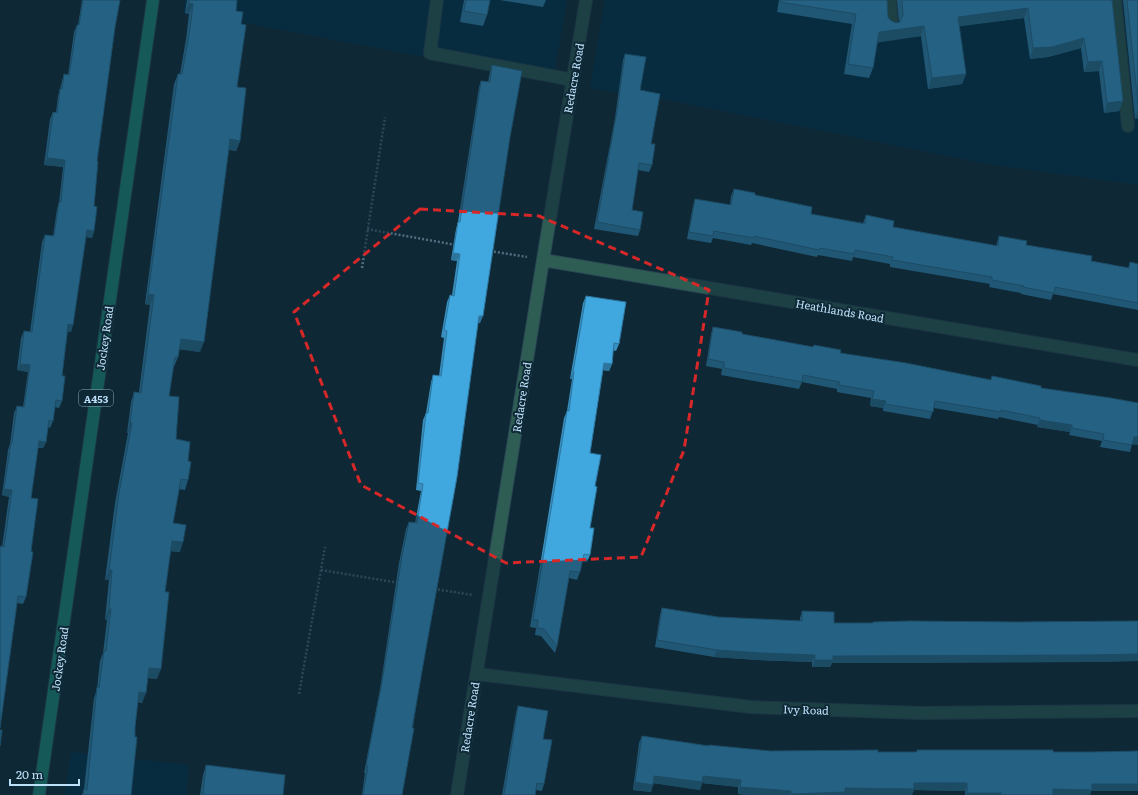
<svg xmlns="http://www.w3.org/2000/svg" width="1138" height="795" viewBox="0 0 1138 795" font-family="Literata,serif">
<rect width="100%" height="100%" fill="#0f2836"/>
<path fill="#00324b" d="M185 0H567L553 81 239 22 183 14Z
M605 0H1138V185L988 164 668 100 590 88Z
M71 752 189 765 186 795H65Z"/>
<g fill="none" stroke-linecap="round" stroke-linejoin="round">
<defs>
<path id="lane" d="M437 0 430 53 573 80
M890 0 892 26
M1115 0 1128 126"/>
<path id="street" d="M543 260 1138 360
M477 674 751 707 920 713 1138 711
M457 795 543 260 586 0"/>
<path id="primary" d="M39 795 153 0"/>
</defs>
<use href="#lane" stroke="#2b4655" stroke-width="14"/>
<use href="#street" stroke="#2b4655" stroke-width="14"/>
<use href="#primary" stroke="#2b4655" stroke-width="14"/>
<path stroke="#516f81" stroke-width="2.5" stroke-dasharray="2 2" stroke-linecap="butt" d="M367 229 456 245
M490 251 527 257
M362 268 385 117
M321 570 400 583
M434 589 473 595
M299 694 325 547"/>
<use href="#lane" stroke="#2e5e53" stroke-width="12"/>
<use href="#street" stroke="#2e5e53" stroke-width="12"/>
<use href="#primary" stroke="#1e9781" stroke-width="12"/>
</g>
<path fill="#3790c0" d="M82 0H120L115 27 97 161 94 206V231L92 238 86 237 71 332 68 331 62 376V401L59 408 55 407 53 421 50 428 48 427 46 442 43 448H38L31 498V551L26 597 23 604 17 603 2 547 9 497 2 495 8 450 10 444 14 413 17 406 23 407 28 372 17 370 21 338 24 331 30 332 42 242 45 235 53 236 57 209 59 203 63 167 44 165 50 119 53 112H56L58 96 60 89 62 81 64 74 68 75 74 32 77 25H78Z
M187 0H237L236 11 241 24 237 87 240 141 236 151 229 150 200 352 179 349 178 357 174 367H173L169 396 176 439 188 461V480L185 490 179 489 173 523 180 552 170 551 165 592 157 679 147 678 142 703 138 702 135 727 131 795H82L84 789 94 698 97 689 100 661 103 653 107 620 105 619 109 580H105L115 503 128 433H127L131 402 134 392H139L150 305 145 304 174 84 178 74H180L186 39 189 14 185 13Z
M464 0H490L487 15 483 26 460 22Z
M500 0H546L543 7Z
M779 0H887L888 17 890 20 896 23 899 22 897 0H1112L1123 101 1119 111 1104 113 1099 71 1084 72 1081 48 1048 57 1030 59 1024 18 959 26 966 74 962 84 928 89 921 36 877 42 873 68 869 78 844 74 852 24 777 12Z
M1123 0H1138V118L1135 119Z
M625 54 640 90 651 144 652 165 649 172 638 170 632 210 640 230 638 236 594 229 615 118 623 60Z
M492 65 510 137 480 323H478L402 795H362L365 773H364L380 689 399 563 406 529 409 522 415 523 421 491 416 490 423 420 426 413 431 382 433 375 439 376 444 338 441 337 447 302 450 295H452L457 261 451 260 456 229 458 222 479 87 481 81 488 82 490 72Z
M734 189 755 195 811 214 863 223 866 215 893 227 996 246 999 236 1026 245 1091 261 1128 268 1130 262 1138 264V310L1053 294 1051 300 1021 294V293L989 287 990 284 890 267V264L853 257 852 261 818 255 817 257 752 243 751 245 713 238 711 243 687 239 693 206 695 199 730 205 731 196Z
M586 296 619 344 616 351 613 350 612 364 609 371 603 370 590 453 595 486 590 528V555L587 562 582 561 580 572 577 580 569 578 557 646 555 653 541 636 535 635 536 628 530 627 564 418 567 411 572 379H570L583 303Z
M713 327 742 334 840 353 991 380 992 376 1041 388 1138 403V445L1132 444 1130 452 1100 447 1102 441 1069 435 1070 432 1037 427 1038 425 999 417 998 419 934 408 930 419 883 411V408L870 406 871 398 837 392V389L802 382 799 389 721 375 722 369 706 366 711 334Z
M662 608 718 617 800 621V618L802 611 834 623 1019 622 1138 621V661L1087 662 832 663 830 667H812V662L758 660 714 657 655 647 660 615Z
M518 706 543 739 544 784 542 791 536 790 535 795H502L516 713Z
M642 736 709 746 770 751 878 752H917V750L1053 752 1138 791H1091L1090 795H965V791L914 790 912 795H748L738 794V787L702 783 700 790 653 783 651 792 633 790 639 743Z
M206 765 283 795H200L203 775Z"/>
<path fill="#2d759c" d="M189 3 193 4 189 14 185 13Z
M1028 8 1024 18 954 27 958 17Z
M924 26 921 36 875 43 879 32Z
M1084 38 1081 48 1048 57 1030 59 1033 48Z
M1102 61 1099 71 1084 72 1088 62Z
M966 74 962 84 928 89 932 78Z
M1123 101 1119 111 1104 113 1107 103Z
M1138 110V118L1135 119Z
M230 139 240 141 236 151 227 149Z
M47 158 65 160 63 167 44 165Z
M87 230 94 231 92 238 85 237Z
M453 253 460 254 457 261 451 260Z
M148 294 154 295 150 305 145 304Z
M479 316H483L480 323H477Z
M68 324 73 325 71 332 66 331Z
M181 339 204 342 200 352 177 349Z
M604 363 612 364 609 371 602 370Z
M20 364 30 365 28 372 17 370Z
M573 372H574L572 379H570Z
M872 399 886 401 883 408 870 406Z
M1040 420 1072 425 1070 432 1037 427Z
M130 423H132L128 433H127Z
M1134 437H1138V445L1131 444Z
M39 441 46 442 43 448 36 447Z
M4 489 12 490 9 497 2 495Z
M172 541 183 542 180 552 168 551Z
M109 570H112L109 580H105Z
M109 609H111L107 620 105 619Z
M717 650 815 655 812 662 758 660 714 657Z
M1138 654V661L1087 662 832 663 830 667H812L815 660 833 656Z
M149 668 161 669 157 679 145 678Z
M139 692 146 693 142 703 136 702Z
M654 776H703L741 780 738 787 702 783 700 790 652 783Z
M635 782 653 785 651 792 633 790Z
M914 783H967L965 791 914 790 912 795H790L791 794 845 788Z
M1092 784H1138V791H1091L1090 795H1001L1053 789Z
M740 787 791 791 789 795H748L738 794Z
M967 793H1001L1000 795H966Z"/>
<path fill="#40a7df" stroke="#2d759c" d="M83 0H120L115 27 97 161 98 162 94 206 97 207 94 231 87 230 73 325 68 324 62 376H65L62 401 56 400 53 421 49 420 46 442 39 441 31 498 38 499 31 551 33 552 26 597 18 596 0 728V546L4 547 12 490 4 489 11 443H12L17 406 24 407 30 365 20 364 24 331 32 332 45 235 54 236 59 202H61L65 160 47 158 53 112 57 113 60 89H62L64 74 69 75 77 25H79Z
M189 0H237L236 11 243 12 241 24 246 25 237 87 246 88 240 141 230 139 204 342 181 339 178 357H175L169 396 179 397 176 439 190 442 188 461 191 462 188 480 181 479 173 523 186 525 183 542 172 541 165 592H169L161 669 149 668 146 693 139 692 135 727V737H137L131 795H83L84 789 87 790 97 687 99 688 104 651H106L111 609H109L112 570H109L119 493 132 423H130L134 392 141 393 154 295 148 294 178 74H182L190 29 193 4 189 3Z
M466 0H490L487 15 464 11Z
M781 0H887L888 17 890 20 896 23 900 22 903 15 902 0H1112L1123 101 1107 103 1102 61 1088 62 1084 38 1052 47 1033 48 1028 8 958 17 966 74 932 78 924 26 879 32 873 68 848 64 856 14 780 2Z
M1127 0H1138V104Z
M625 54 646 57 640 90 660 94 651 144H655L652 165 639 163 632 210 643 212 640 230 597 222 617 111Z
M492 65 522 71 510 137 483 316H479L457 477 425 654 412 728H414L402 795H363L368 766H366L382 682 402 556 409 522 417 523 423 484 418 483 426 413H428L433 375 441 376 447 331 444 330 450 295 454 296 460 254 453 253 458 222H460L481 81 490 82Z
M734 189 755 193V195L812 207 811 214 865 224 866 215 894 221 893 227 998 246 999 236 1027 241 1026 245 1092 256 1091 261 1129 268 1130 262 1138 264V303L1055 287 1054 293 1023 287 1024 286 992 280V277L892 260 893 257 855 250 854 254 820 248 819 250 754 236V238L714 231 713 236 689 232 695 199 731 205Z
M586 296 626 302 619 344 614 343 612 364 604 363 590 453 601 455 595 486 597 487 590 528H594L590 555 584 554 580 572 570 571 557 646 544 629 537 628 538 620H533L567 411H569L574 372H573Z
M713 327 742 332V334L781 341 813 347 814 345 841 350 840 353 906 363 991 380 992 376 1041 386V388L1111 398 1138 403V437H1134L1132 445 1103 440 1104 434 1072 428V425L1040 420V418L1001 410V412L935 401 933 412 885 404 886 401 872 399 874 391 839 385 840 382 803 375 802 382 724 368V362L708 359Z
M662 608 718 617 802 621V611L834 612V623H873V622L910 621 1019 622 1138 621V654L1090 655 833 656V660H815V655L761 653 717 650 657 640Z
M518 706 548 711 543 739 552 740 544 784 537 783 535 795H504Z
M0 730H2L0 746Z
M642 736 709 746V745L770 751 878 750V752H917V750H1053V752H1092L1138 751V784H1092V790L1053 789V795H1001V793H967V783H914V789L845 788V792L791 794V791L740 787 741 780 703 776 702 782 654 776 653 785 635 782Z
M206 765 285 775 283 795H203Z"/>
<path d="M0 0H1138V795H0ZM420 209 539 216 709 290 684 450 641 557 506 563 361 485 294 312Z" fill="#0f2836" fill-opacity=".55" fill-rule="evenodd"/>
<path fill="none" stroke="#d62828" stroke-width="3" stroke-dasharray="8 5" stroke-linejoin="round" d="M420 209 539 216 709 290 684 450 641 557 506 563 361 485 294 312Z"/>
<g text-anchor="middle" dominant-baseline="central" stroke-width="4" stroke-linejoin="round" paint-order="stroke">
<rect fill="#0f2836" stroke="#88aabe" stroke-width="1" x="79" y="390" width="34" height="16" rx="3"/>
<g font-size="10" font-weight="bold" fill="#bce1f9">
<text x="96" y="398">A453</text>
</g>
<g font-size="11" fill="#bce1f9" stroke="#0f2836">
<text transform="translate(573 78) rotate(-80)">Redacre Road</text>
<text transform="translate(840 310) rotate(10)">Heathlands Road</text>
<text transform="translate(104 338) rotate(-82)">Jockey Road</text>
<text transform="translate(521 397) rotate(-81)">Redacre Road</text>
<text transform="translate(59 659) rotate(-82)">Jockey Road</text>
<text transform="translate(806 709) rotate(2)">Ivy Road</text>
<text transform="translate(469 717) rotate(-81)">Redacre Road</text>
</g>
</g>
<path d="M10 779v6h69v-6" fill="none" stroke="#bce1f9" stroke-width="2"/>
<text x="16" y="779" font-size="12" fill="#bce1f9" stroke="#0f2836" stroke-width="3" paint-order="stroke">20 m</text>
</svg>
